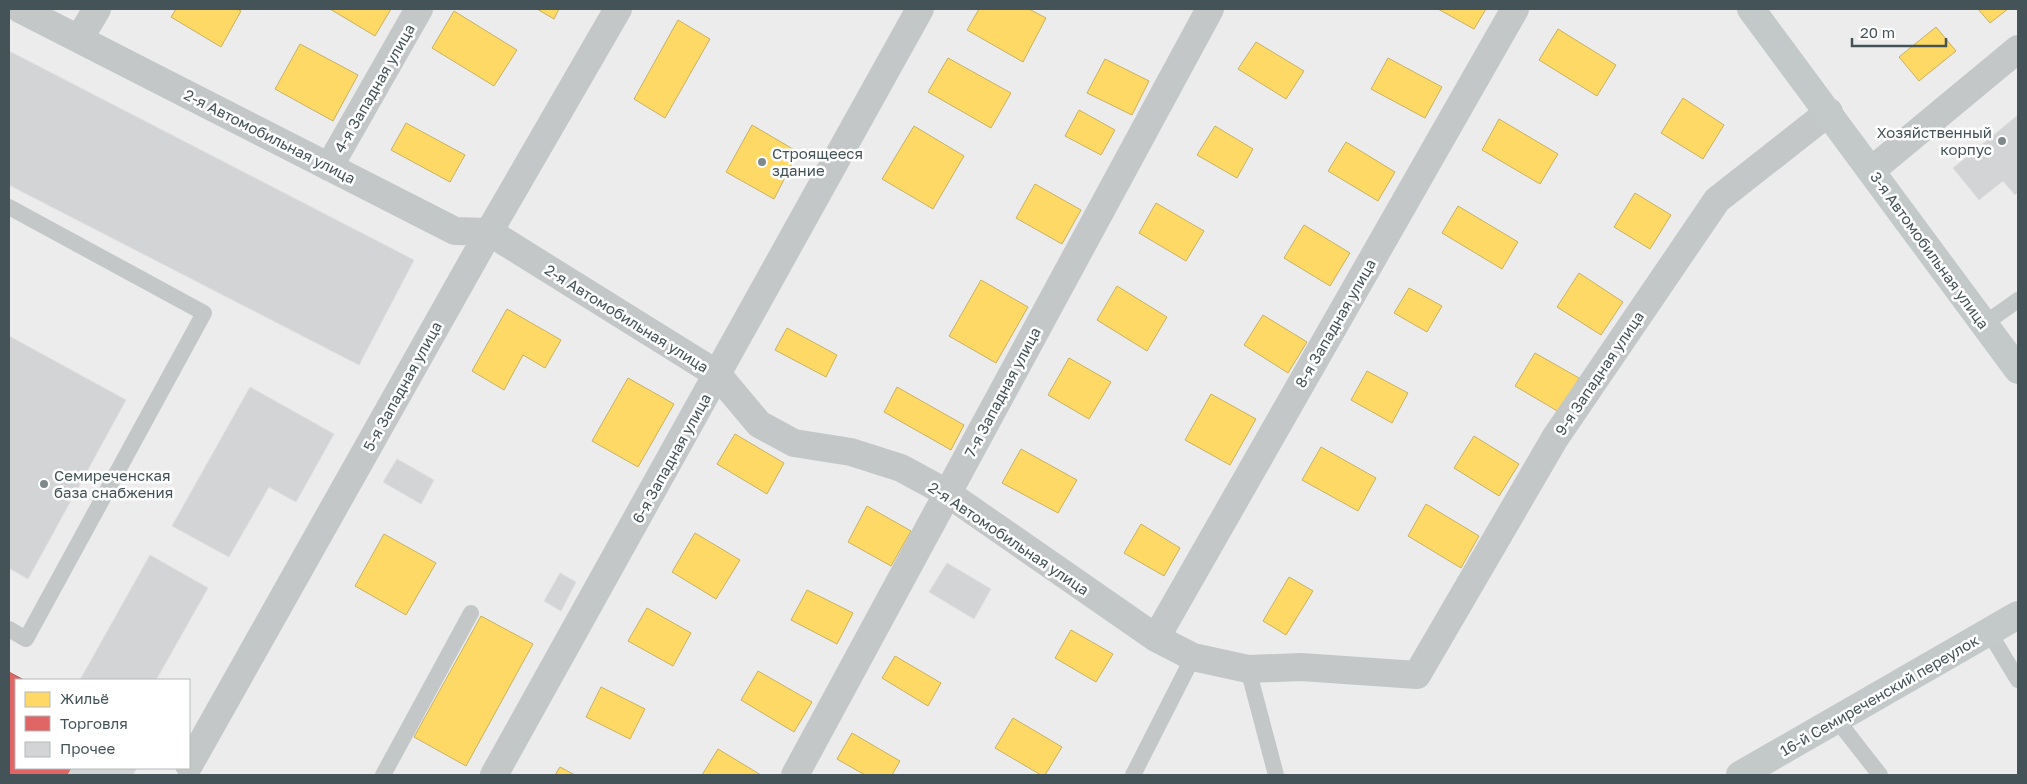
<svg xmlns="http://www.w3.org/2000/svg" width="2027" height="784" viewBox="0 0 2027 784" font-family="'Golos Text',sans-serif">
<rect width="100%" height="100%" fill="#edecec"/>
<path fill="#ffd966" stroke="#c7b162" d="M176 9H237L241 11 221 47 171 17Z
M330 9H391L375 36Z
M537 9H559L554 19Z
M979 9H1029L1046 18 1023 62 967 30Z
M1438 9H1486L1474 29Z
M1978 9H2008L1990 23Z
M454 11 517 50 494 86 432 48Z
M678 20 710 39 665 118 634 99Z
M1936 27 1956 51 1919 81 1899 57Z
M1558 29 1616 65 1597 96 1539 60Z
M1256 42 1304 71 1286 99 1238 69Z
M300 44 358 75 333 121 275 89Z
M948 58 1011 93 991 128 928 92Z
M1388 58 1442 87 1425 118 1371 89Z
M1105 59 1149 81 1132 115 1087 93Z
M1683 98 1724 125 1703 159 1661 133Z
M1079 110 1115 130 1101 155 1065 136Z
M1499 119 1558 154 1540 184 1482 150Z
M406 123 465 155 450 182 391 150Z
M752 125 798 152 774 199 726 172Z
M914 126 964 156 933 209 882 179Z
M1215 126 1253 149 1237 178 1197 155Z
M1346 142 1395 172 1378 201 1328 171Z
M1035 184 1081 210 1062 244 1016 218Z
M1635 193 1671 215 1650 249 1614 227Z
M1156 203 1204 231 1186 261 1139 233Z
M1458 206 1518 242 1502 269 1442 233Z
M1304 225 1350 253 1330 286 1284 258Z
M1579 273 1623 302 1601 335 1557 307Z
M981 280 1028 307 996 363 949 336Z
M1117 286 1167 317 1147 351 1097 320Z
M1409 288 1442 306 1427 332 1394 313Z
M507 309 561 340 545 368 523 355 504 390 472 371Z
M1263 315 1307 342 1288 373 1244 345Z
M787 328 837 355 826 377 775 350Z
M1535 353 1579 378 1559 412 1515 386Z
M1069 358 1111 382 1089 419 1048 395Z
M1367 371 1408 393 1392 423 1351 400Z
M628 378 674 404 638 467 592 441Z
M897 387 964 425 951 450 884 412Z
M1211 394 1256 419 1230 465 1185 440Z
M735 434 784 463 767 494 717 464Z
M1474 436 1519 464 1499 496 1454 468Z
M1321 447 1376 478 1358 511 1302 480Z
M1021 449 1077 480 1058 513 1002 483Z
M1426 504 1479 536 1461 568 1408 536Z
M867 506 911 531 891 566 848 542Z
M1141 524 1180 548 1164 576 1124 553Z
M695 533 740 560 716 599 672 572Z
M384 534 436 563 406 615 355 586Z
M1289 577 1313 591 1286 635 1263 621Z
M807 590 853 613 837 644 791 620Z
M647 608 691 633 673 666 628 641Z
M481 616 533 644 466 766 414 737Z
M1071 630 1113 654 1096 682 1055 658Z
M895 656 941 683 928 706 882 678Z
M758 671 812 702 794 732 741 700Z
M601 687 645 709 630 739 586 717Z
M1013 718 1062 747 1045 775H1041L995 748Z
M852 733 900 761 892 775H865L837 759Z
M718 749 761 775H702Z
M560 767 575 775H555Z"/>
<path fill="#e06666" stroke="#b16062" d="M9 672 24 680H16V768H72L68 775H9Z"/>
<path fill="#d3d4d5" stroke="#dededf" d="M9 51 414 260 359 365 9 185Z
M2018 115V192L2015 195 2003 181 1979 200 1953 168Z
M9 336 126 400 28 579 9 568Z
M250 387 334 434 296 502 269 487 229 557 172 526Z
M397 459 434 480 421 504 383 482Z
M150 555 208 588 156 680H80Z
M947 563 991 589 974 619 929 592Z
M560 573 576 582 561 611 544 601Z
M72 768H137L133 775H68Z"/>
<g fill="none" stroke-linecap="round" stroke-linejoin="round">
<path stroke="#c3c7c8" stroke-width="16" d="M9 207 204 313 26 639 9 629
M1984 324 2018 300
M1989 632 2018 680
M1248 669 1276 775
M1837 720 1880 775
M383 775 471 613
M1133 775 1193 657"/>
<path stroke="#c3c7c8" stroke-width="28" d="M20 9 455 231 489 232 717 374 759 424 794 443 851 452 901 468 947 493 1156 638 1193 657 1248 669 1301 667 1417 675 1555 438 1717 200 1829 112
M79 39 97 9
M329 167 419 9
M1872 170 2018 49
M1156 638 1515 9
M189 765 489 232 618 9
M494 775 920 9
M795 775 1210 9"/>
<path stroke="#c3c8c9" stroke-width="28" d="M1751 9 2018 370
M1740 775 2018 615"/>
</g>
<g fill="#7f898c" stroke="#fff" stroke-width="2">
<circle cx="2002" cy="141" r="5"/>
<circle cx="762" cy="162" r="5"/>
<circle cx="44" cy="484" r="5"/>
</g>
<g text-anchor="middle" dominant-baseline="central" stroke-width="5" stroke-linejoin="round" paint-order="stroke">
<g font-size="15" fill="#445358" stroke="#fff">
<text transform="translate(374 88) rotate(-60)">4-я Западная улица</text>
<text transform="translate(270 136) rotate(27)">2-я Автомобильная улица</text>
<text transform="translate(1930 250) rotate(54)">3-я Автомобильная улица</text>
<text transform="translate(627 318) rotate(32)">2-я Автомобильная улица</text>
<text transform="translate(1335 323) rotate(-60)">8-я Западная улица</text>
<text transform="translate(1599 373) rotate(-56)">9-я Западная улица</text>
<text transform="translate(402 386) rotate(-61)">5-я Западная улица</text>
<text transform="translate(1002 392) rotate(-62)">7-я Западная улица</text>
<text transform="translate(671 458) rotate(-61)">6-я Западная улица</text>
<text transform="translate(1009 538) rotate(34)">2-я Автомобильная улица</text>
<text transform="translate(1879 695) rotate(-30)">16-й Семиреченский переулок</text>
</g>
<g font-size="15" fill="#445358" stroke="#fff" text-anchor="start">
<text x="1992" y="132" text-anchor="end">Хозяйственный<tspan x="1992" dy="17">корпус</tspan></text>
<text x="772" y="153">Строящееся<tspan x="772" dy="17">здание</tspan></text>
<text x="54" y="475">Семиреченская<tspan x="54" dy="17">база снабжения</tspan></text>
</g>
</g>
<rect width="2027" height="784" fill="none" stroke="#445358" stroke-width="20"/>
<rect x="15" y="679" width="175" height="90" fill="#ffffff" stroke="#b4babc"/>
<rect x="25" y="692" width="25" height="15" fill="#ffd966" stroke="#b4babc"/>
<text x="60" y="704" font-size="15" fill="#445358">Жильё</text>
<rect x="25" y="716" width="25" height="15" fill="#e06666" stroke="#b4babc"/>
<text x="60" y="729" font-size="15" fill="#445358">Торговля</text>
<rect x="25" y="742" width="25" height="15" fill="#d3d4d5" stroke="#b4babc"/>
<text x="60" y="754" font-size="15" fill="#445358">Прочее</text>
<path d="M1852 38v8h94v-8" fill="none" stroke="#445358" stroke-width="2.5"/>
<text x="1860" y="38" font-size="15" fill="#445358" stroke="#ffffff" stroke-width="4" paint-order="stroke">20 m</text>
</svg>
